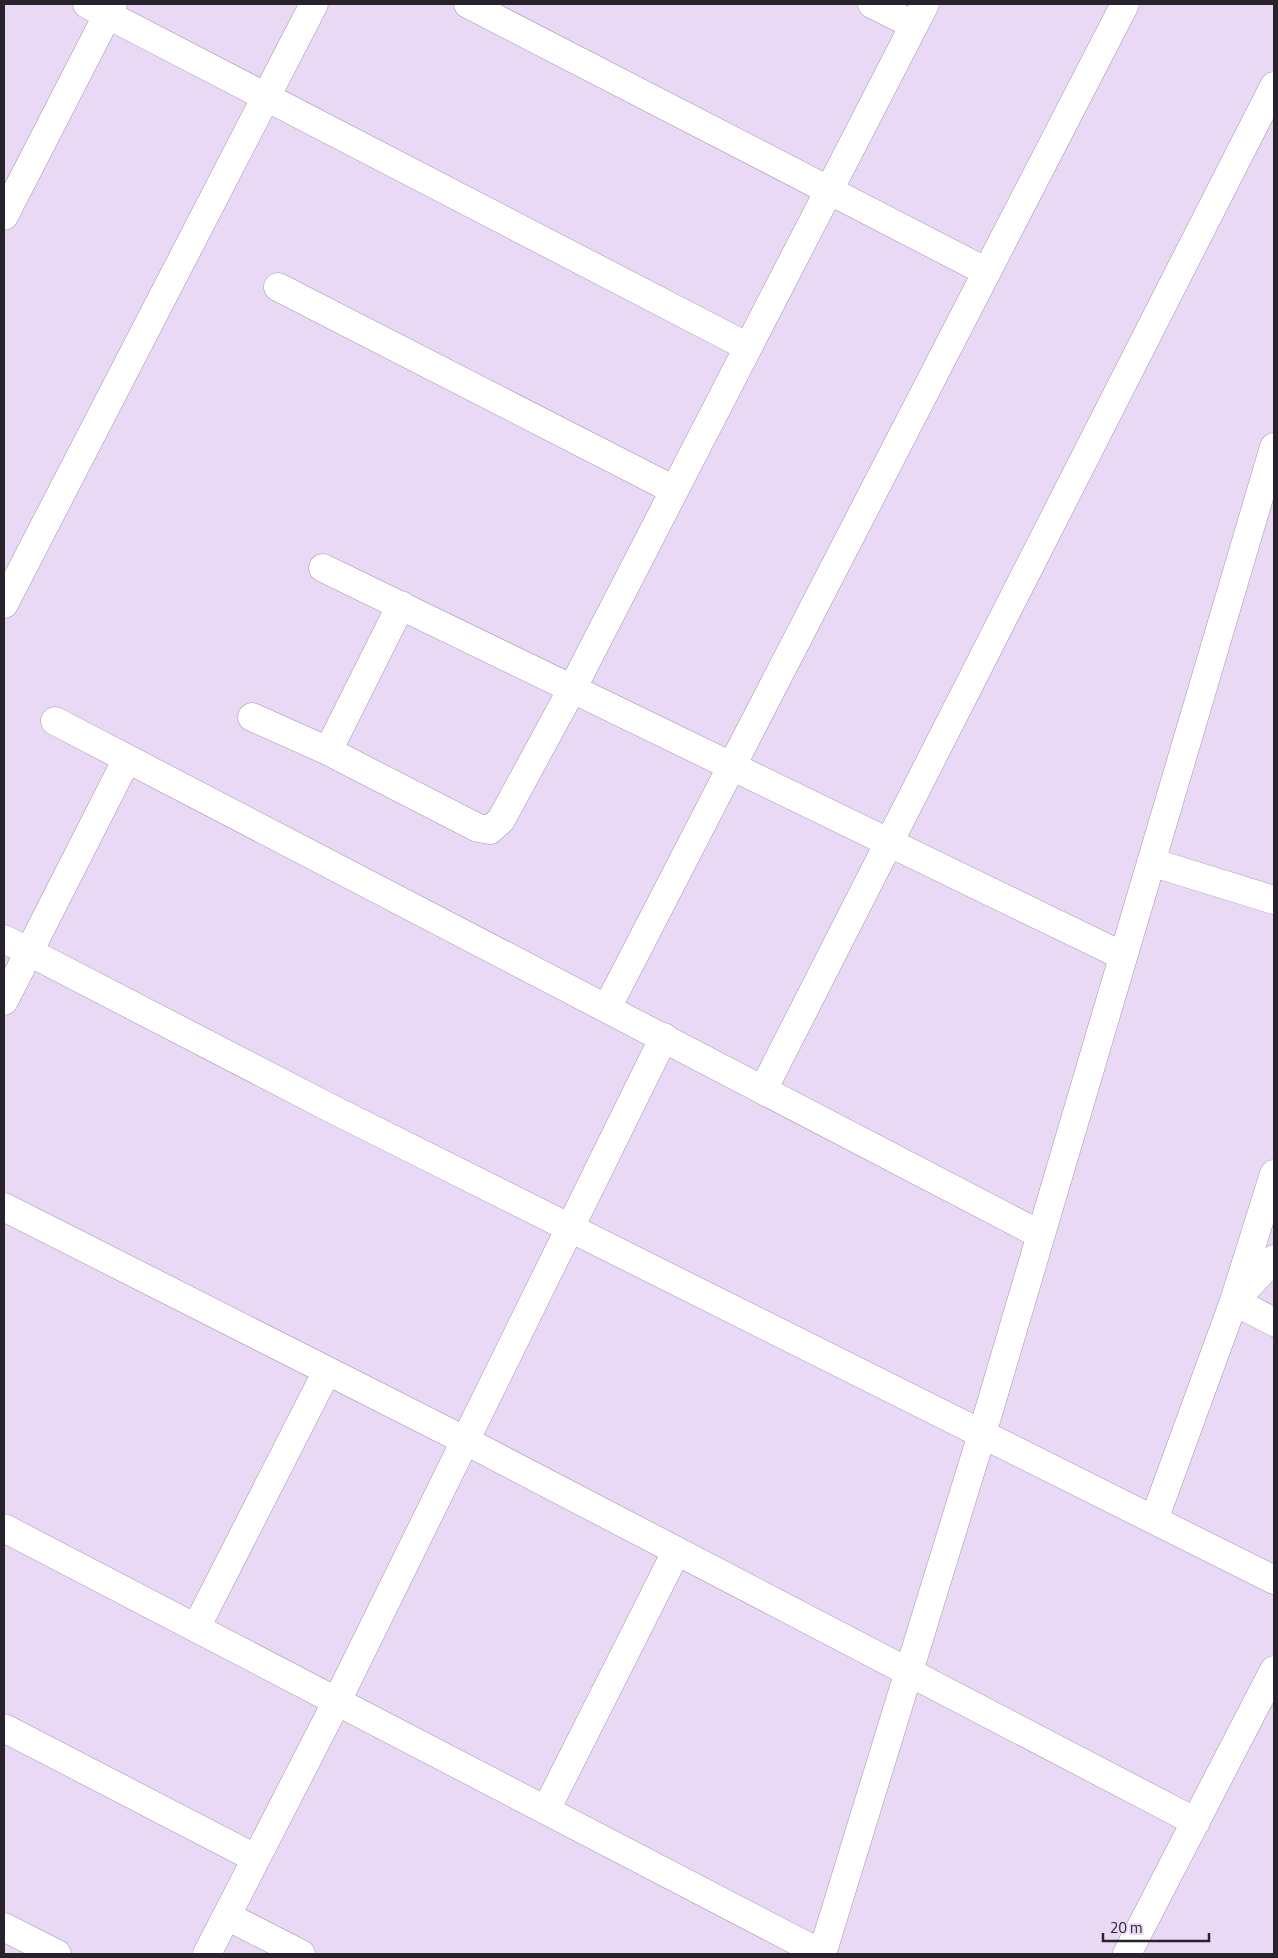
<svg xmlns="http://www.w3.org/2000/svg" width="1278" height="1958" viewBox="0 0 1278 1958" font-family="'Titillium Web',sans-serif">
<rect width="100%" height="100%" fill="#e9d9f5"/>
<g fill="none" stroke-linecap="round" stroke-linejoin="round">
<defs>
<path id="minor" d="M87 4 748 347
M468 4 987 272
M872 4 914 25
M4 216 113 4
M278 287 674 490
M323 568 1123 956
M4 604 314 4
M252 717 328 751 478 828 490 830 501 820 572 689 925 4
M55 721 1041 1235
M328 751 401 605
M1151 862 1274 900
M4 939 336 1111 1274 1580
M4 1001 127 759
M607 1008 1125 4
M763 1090 1274 86
M4 1207 466 1441 1196 1822
M1274 1259 1234 1301 1274 1322
M1154 1520 1234 1301 1274 1174
M4 1528 822 1954 982 1434 1274 447
M197 1626 327 1371
M4 1728 255 1858
M546 1810 676 1552
M227 1916 301 1954
M4 1927 57 1954
M207 1954 337 1701 664 1037
M1127 1954 1274 1670"/>
</defs>
<use href="#minor" stroke="#a495b0" stroke-width="29"/>
<use href="#minor" stroke="#fff" stroke-width="28"/>
</g>
<rect width="1278" height="1958" fill="none" stroke="#28222d" stroke-width="10"/>
<path d="M1103 1933v8h106v-8" fill="none" stroke="#28222d" stroke-width="2.5"/>
<text x="1110" y="1933" font-size="15" fill="#28222d" stroke="#e9d9f5" stroke-width="4" paint-order="stroke">20 m</text>
</svg>
